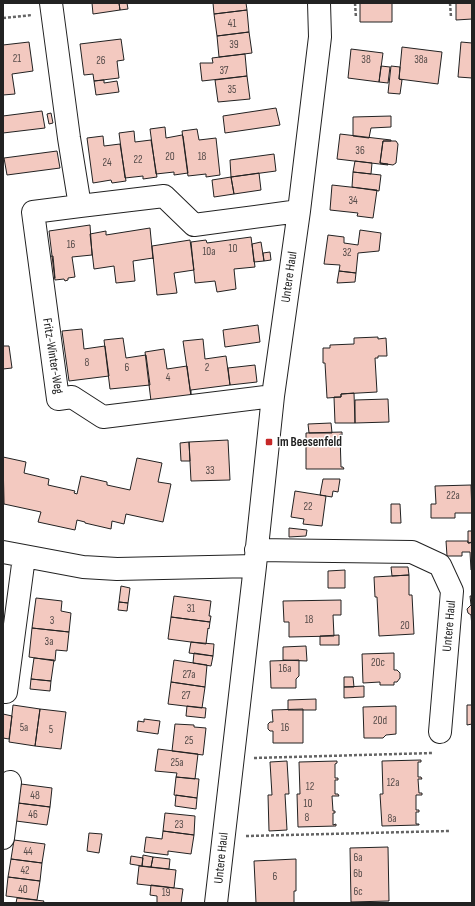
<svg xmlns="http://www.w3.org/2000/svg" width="475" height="906" viewBox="0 0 475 906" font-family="'Sofia Sans Condensed',sans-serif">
<rect width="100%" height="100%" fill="#fff"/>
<path fill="#f3c9c0" stroke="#222" d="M92 3H119L120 10 93 14Z
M119 3H127L128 9 120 10Z
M213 3H246L247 10 214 14Z
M360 3H392V22H360Z
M456 3H472V19L456 20Z
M247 10 249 32 217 36 214 14Z
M249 32 252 53 219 57 217 36Z
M121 39 124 60 117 61 119 78 94 81 93 74 84 75 80 44Z
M29 42 33 71 12 74 15 94 3 95V45Z
M461 42 472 43V78L458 77Z
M402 47 442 52 438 84 399 79Z
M351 49 383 53 379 82 348 78Z
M245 54 247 76 202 81 200 63H213L212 58Z
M381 66 390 67 388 83 379 82Z
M391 66 400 67 399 79 402 80 400 94 388 93Z
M247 76 250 99 218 102 215 80Z
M104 80V83L117 81 119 92 96 95 94 81Z
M276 108 280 125 225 133 223 116Z
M42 111 45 128 3 133V116Z
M51 113 53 123 49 124 47 114Z
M391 116V127L371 128 369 138 353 136V117Z
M165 127 166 138 182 135 183 136 188 173 174 175V172L156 174 150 129Z
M197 129 199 140 216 138 220 175 206 177V174L188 176 182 131Z
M134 131 135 142 151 140 157 177 143 179V176L125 178 119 133Z
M340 134 391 140V141H383L380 163 388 164V165L337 159Z
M103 136 104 146 120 144 126 181 112 183 111 180 93 183 87 138Z
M383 141H396L398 144 396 163 393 165 380 163Z
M57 151 60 168 7 175 4 158Z
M274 154 276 171 231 177 230 160Z
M355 161 372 163 371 174 353 172Z
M353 172 381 175 379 191 352 187Z
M259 173 261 190 234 194 231 177Z
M231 177 234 194 214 197 212 180Z
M332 185 377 190 373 218 357 216 358 213 330 210Z
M90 225 92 255 72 257 75 277 68 278V280L65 281 64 279 55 280 49 231Z
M150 228 153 259V258L133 261 135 281 116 283 114 266 94 269 90 234 106 231V235Z
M360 230 381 233 379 251 358 253 356 273 339 271 340 265 324 264 328 235 344 237V243L358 245Z
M251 237 255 267 234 269 236 289 217 292 215 281 195 283 191 242 206 240 207 243Z
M190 240 194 270 174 273 177 293 157 295 152 246Z
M261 242 264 261 254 262 252 244Z
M270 252 271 260 264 261 263 253Z
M53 256 55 278 46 279 44 257Z
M339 271 356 273 355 282 337 283Z
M258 325 260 342 225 347 223 330Z
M82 329 84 349 105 346 109 376 69 381 62 331Z
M378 337V339L386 338 387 356H378V358H375L377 392 341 394V397L327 398 325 363H323V348H330V345L354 344V338Z
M123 338 126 358 146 355 150 385 110 389 104 340Z
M203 339 205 359 226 356 230 385 191 390V396L183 341Z
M3 346H9L12 368 3 369Z
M164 349 167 369 187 366 191 396 151 401 145 352Z
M255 365 257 382 230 385 228 368Z
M354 393 355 423H335L334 397H341V394Z
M388 399 389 422 355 423V400Z
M331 423 332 433H309L308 424Z
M342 432V435L340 434 341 467H343L344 469H306V433Z
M228 440 230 480 191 481 189 442Z
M189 442 190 461H181L180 443Z
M3 457 26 462 24 473 49 479 48 485 75 491 74 493 77 494 81 476 107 482V485L130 490 137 458 162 463 158 482 171 484 163 522 126 514 124 524 112 521 111 529 85 523V522L77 520 75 530 38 522 41 512 4 504Z
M323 479H340L338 492 333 491 332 497 320 495Z
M471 485 472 513H455V518H431V504H436L435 486Z
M295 491 326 496 322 526 303 524 304 519 291 517Z
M391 504H400L401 523H391Z
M289 528 307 530 306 536 289 537Z
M468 531H472V542L470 543H468Z
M446 541H468V543L472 542V570H471L470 552H462V556H447Z
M391 567H408L409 575 392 576Z
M345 570V588H328V571Z
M409 575V595H412L414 634 379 636 377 597H375L374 577Z
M121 586 130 588 128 603 119 602Z
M174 596 211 601 209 616H211L210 622 171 617Z
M470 596H472V627L471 615 468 613 467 609 471 605Z
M36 598 62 601 61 611 71 613 69 632 32 628Z
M341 600V615H333L334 636 289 637V622H284L283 601Z
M119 602 128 603 127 611 118 610Z
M171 617 210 622 209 629 208 628 206 644 168 639Z
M32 628 69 632 67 651 56 650 55 661 29 657Z
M339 635V645H320V636Z
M191 642 214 644 213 656 189 653Z
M306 646 307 661 283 660V647Z
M194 653 213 656 211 666 193 663Z
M394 653V670H397L400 673V678L397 682H394V685H380V682L363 683 362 654Z
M34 658 54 660 51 681 31 679Z
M174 660 207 665 205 687 171 682Z
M299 660V676L296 679V688H271L270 661Z
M344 677H353L354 687H344Z
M31 679 51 681 50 691 30 689Z
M171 682 205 687 202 708 168 704Z
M364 686V697L344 698V687Z
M316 699V710H288V700Z
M13 705 40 709 35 746 9 742Z
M467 705H472V724L467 725Z
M187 706 206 708 205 718 186 716Z
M396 706V734L386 735 383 738H364L363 707Z
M40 709 66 712 61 749 35 746Z
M303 709V743H273V731H270L268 729V724L270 722H273L272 710Z
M3 714 12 716 9 739 3 738Z
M144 719 160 721 158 734 137 731 138 721 144 722Z
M175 724 194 725V727L206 728 203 755 172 751Z
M158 749 198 754 195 779 176 777 177 773 155 771Z
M421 760V762H418V777H421L422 779H418L419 793H422V795H416V810H419V812H416V824H419V825L382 826 380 794H383L382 761Z
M287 761 289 794H285L287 830 269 831 268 795H272L270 762Z
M337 761V763L335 764V778H338V780H335V794H338L339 796H332L333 811H335V813H333V825L336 824V826L298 827 297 794H300L299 762Z
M176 777 199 779 197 798 174 795Z
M21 784 52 788 50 807 18 803Z
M176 795 197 798 196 809 175 806Z
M18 803 50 807 47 825 16 821Z
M165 813 195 816 194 835 163 831Z
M163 831 194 835 191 854 168 851V855L144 852 146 837 162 839Z
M89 833 102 834 99 853 87 851Z
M14 840 45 844 42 863 11 859Z
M388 847 389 901 351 902 350 848Z
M143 855 153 857 151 867 142 866Z
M131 856 143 858 142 866 130 864Z
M153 857 170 859 169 869 151 867Z
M11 859 42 863 40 881 8 877Z
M296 859V891H294V903H256L254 861Z
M139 866 176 870 174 888 137 884Z
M8 877 40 881 37 900 6 896Z
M151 885 183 889 181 903H157V896L150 895Z
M17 898 44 901 43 903H16Z"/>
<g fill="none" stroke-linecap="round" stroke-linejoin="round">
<defs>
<path id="minor" d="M51 3 69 138 80 206 164 196 194 225 299 211
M80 206 33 212 58 399 72 397 103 417 273 396
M256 550 412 552 440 565 452 591 440 732
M3 552 83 567 117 569 255 566
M6 692 24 557
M3 838 10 782
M216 903 255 566 273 396 299 211 320 37 319 3"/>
</defs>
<use href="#minor" stroke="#222" stroke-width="24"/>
<path stroke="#646464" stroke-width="2.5" stroke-dasharray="3 2" stroke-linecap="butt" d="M355 3 356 18
M450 3 451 17
M3 18 32 15
M254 758 433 753
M246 836 449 831"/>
<use href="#minor" stroke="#fff" stroke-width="22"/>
</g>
<rect fill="#c62828" stroke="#fff" stroke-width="1.5" x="265" y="438" width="8" height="8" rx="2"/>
<g text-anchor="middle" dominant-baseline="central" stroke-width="3" stroke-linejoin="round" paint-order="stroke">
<g font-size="11" fill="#564c4a">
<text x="232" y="23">41</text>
<text x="234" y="44">39</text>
<text x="17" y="58">21</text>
<text x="366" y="59">38</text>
<text x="421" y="59">38a</text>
<text x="101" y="60">26</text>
<text x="224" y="70">37</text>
<text x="232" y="89">35</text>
<text x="360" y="150">36</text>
<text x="170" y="156">20</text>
<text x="202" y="156">18</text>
<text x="138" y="159">22</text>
<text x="107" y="162">24</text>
<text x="353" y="200">34</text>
<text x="71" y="244">16</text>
<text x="233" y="248">10</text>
<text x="209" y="251">10a</text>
<text x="347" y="252">32</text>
<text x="87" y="362">8</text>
<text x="127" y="367">6</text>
<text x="207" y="367">2</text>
<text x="168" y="377">4</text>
<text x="210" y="470">33</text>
<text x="453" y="495">22a</text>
<text x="308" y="506">22</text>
<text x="191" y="608">31</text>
<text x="309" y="619">18</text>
<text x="52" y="620">3</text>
<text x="405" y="625">20</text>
<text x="49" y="641">3a</text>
<text x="378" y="662">20c</text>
<text x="285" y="668">16a</text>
<text x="189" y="674">27a</text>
<text x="186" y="695">27</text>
<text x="380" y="720">20d</text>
<text x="24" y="727">5a</text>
<text x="285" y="727">16</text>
<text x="51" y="729">5</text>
<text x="189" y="740">25</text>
<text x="177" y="762">25a</text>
<text x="393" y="782">12a</text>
<text x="310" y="786">12</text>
<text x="35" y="795">48</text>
<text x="308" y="803">10</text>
<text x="33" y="814">46</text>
<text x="307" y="817">8</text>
<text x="392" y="818">8a</text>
<text x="179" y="824">23</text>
<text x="28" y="851">44</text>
<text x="358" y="857">6a</text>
<text x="25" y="870">42</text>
<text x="358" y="873">6b</text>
<text x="275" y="876">6</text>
<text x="23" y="889">40</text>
<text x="358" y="891">6c</text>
<text x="166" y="892">19</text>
</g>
<g font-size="13" fill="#222" stroke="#fff">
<text transform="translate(289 277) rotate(-82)">Untere Haul</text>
<text transform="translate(53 356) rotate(81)">Fritz-Winter-Weg</text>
<text transform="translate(449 626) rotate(-85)">Untere Haul</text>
<text transform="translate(221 858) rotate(-84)">Untere Haul</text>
</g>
<g font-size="13" font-weight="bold" fill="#222" stroke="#fff" text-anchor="start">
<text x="277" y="442">Im Beesenfeld</text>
</g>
</g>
<rect width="475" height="906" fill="none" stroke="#222222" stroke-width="8"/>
</svg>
